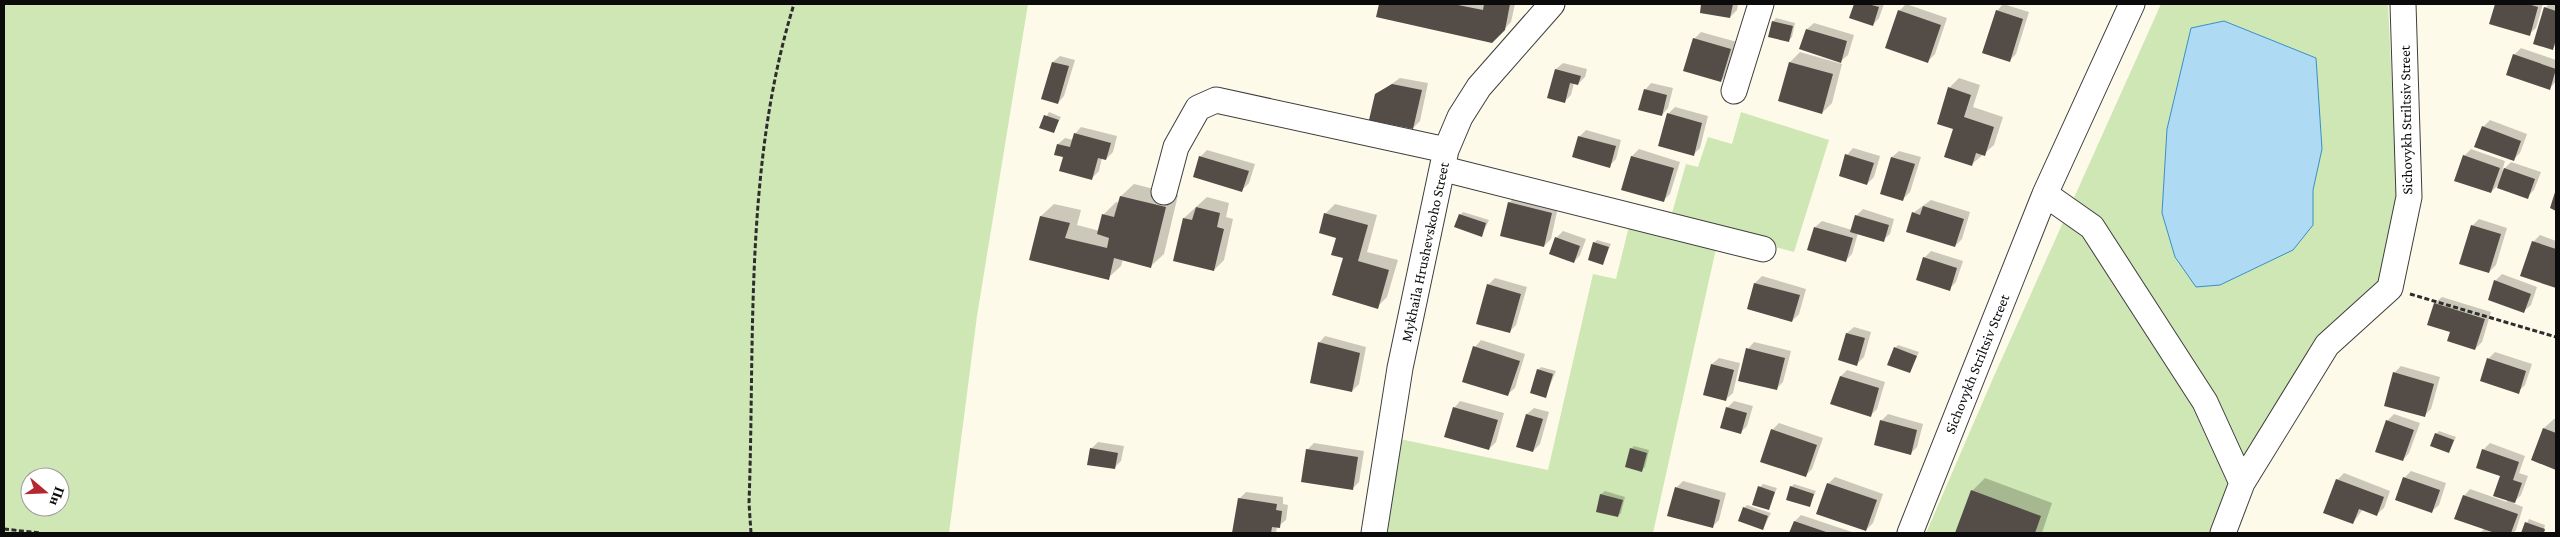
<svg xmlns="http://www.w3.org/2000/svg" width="2560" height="537" viewBox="0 0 2560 537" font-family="'Crimson Pro',serif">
<rect width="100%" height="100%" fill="#fefae9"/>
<path fill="#cfe7b5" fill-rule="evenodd" d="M4 4H1028L977 316 949 533H4ZM30 477H60V507H30Z
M2161 4H2388L2398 209 2379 285 2213 533H1926L1994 376Z
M1741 112 1829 140 1794 252 1670 220 1686 164 1698 167 1708 137 1732 144Z
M1630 222 1717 244 1653 533H1380L1395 438 1548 470 1593 274 1616 279Z"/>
<path fill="#afdaf4" stroke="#398fc8" d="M2224 21 2316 58 2322 149 2313 190V225L2293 250 2220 285 2196 287 2175 257 2162 213 2167 129 2191 28Z"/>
<path fill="#0003" d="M1380 4H1515L1511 22 1492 42 1377 16Z
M1703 4H1738L1737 10 1730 17 1701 12Z
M1855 4H1884L1879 18 1873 25 1850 17Z
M1906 4 1947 18 1935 54 1928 61 1899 11Z
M2003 4 2029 12 2016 54 2010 60 1997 11Z
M2496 4H2543L2536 28 2529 34 2491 23Z
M2549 4H2556V45L2553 48 2545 8Z
M1776 18 1795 23 1792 37 1789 40 1773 22Z
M1814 23 1854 35 1848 55 1841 61 1807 29Z
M1701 32 1737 42 1728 74 1721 81 1694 39Z
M2521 48 2556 60V81L2550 88 2514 55Z
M1800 52 1842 64 1832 103 1822 113 1790 62Z
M1060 56 1075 60 1064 96 1058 103 1053 62Z
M1563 63 1587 69 1585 77 1578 84 1574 83 1571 95 1564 102 1556 69Z
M1400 78 1428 83 1420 121 1413 128 1376 95Z
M1959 78 1980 85 1973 107 2003 117 1994 145 1971 165 1954 128 1949 88Z
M1651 83 1673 88 1668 108 1662 115 1645 90Z
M1675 107 1708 116 1700 148 1693 155 1668 114Z
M1049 112 1061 117 1053 132 1041 127Z
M2490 120 2527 134 2520 153 2511 162 2541 172 2534 190 2527 197 2500 183 2491 192 2464 156 2471 149 2505 161 2502 171 2513 160 2483 127Z
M1081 127 1117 136 1113 152 1106 159 1102 158 1099 171 1092 178 1064 156 1056 154 1058 144 1065 138 1073 140 1075 134Z
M1586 130 1621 140 1616 159 1609 166 1579 137Z
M1853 148 1880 156 1874 177 1867 184 1847 155Z
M1639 149 1680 162 1670 194 1663 201 1623 189 1632 156Z
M1207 150 1255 164 1249 183 1242 190 1200 157Z
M1899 151 1921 157 1910 192 1903 199 1892 157Z
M1134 184 1178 195 1164 254 1151 266 1123 259 1121 266 1108 278 1030 259 1041 216 1054 204 1081 210 1077 225 1100 231 1104 214 1116 202 1119 203 1121 196Z
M1516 196 1558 207 1551 239 1544 246 1509 203Z
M1207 197 1229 203 1226 217 1233 219 1224 260 1214 270 1184 218Z
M1931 200 1970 212 1962 239 1955 246 1913 213Z
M1335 204 1377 215 1367 252 1398 260 1387 297 1377 307 1325 214Z
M1863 209 1894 219 1890 234 1883 240 1858 233 1852 254 1845 261 1815 227 1822 221 1852 230 1856 216Z
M1463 212 1489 220 1482 235 1460 215Z
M2479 219 2507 228 2496 265 2489 272 2472 226Z
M1563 231 1586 239 1580 255 1574 262 1556 238Z
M2540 235 2556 241V287L2522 275 2533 242Z
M1597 240 1611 244 1603 263 1594 243Z
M1931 251 1963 261 1956 282 1949 289 1924 258Z
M2502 274 2537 287 2531 305 2524 311 2495 281Z
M1762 276 1806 289 1799 314 1792 321 1748 309 1755 283Z
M1495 278 1527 287 1516 325 1509 332 1488 285Z
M2442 297 2491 312 2482 342 2475 349 2451 331 2429 324 2435 303Z
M1854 327 1871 332 1864 357 1857 364 1840 359 1847 333Z
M1325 336 1366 347 1359 384 1352 391 1319 343Z
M1481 340 1525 354 1515 388 1508 394 1475 347Z
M1754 342 1791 351 1783 382 1776 389 1748 349Z
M1898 345 1919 352 1910 371 1895 348Z
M2495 352 2532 364 2525 385 2518 392 2488 359Z
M1719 358 1740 363 1733 393 1726 399 1712 364Z
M2401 366 2440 377 2431 409 2424 416 2394 373Z
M1541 367 1556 371 1545 397 1538 370Z
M1847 370 1885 382 1877 409 1870 416 1841 376Z
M1460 401 1504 413 1496 442 1489 449 1454 408Z
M1734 401 1753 406 1747 426 1741 432 1727 408Z
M1534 408 1549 412 1540 444 1533 451 1518 446 1527 414Z
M1888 414 1923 424 1917 447 1910 454 1881 421Z
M2394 414 2420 423 2409 453 2403 460 2387 421Z
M2554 419H2556V469L2532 460 2544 428Z
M1779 423 1823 438 1812 469 1805 476 1772 430Z
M2439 431 2456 437 2449 452 2436 434Z
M1098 442 1124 446 1121 461 1114 468 1091 449Z
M1314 443 1364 451 1359 482 1352 489 1307 450Z
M2490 443 2525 456 2519 473 2528 476 2521 495 2513 503 2523 507 2516 530 2513 533H2480L2485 528 2464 496 2470 489 2507 502 2502 475 2483 450Z
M1634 446 1649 450 1645 467 1642 470 1631 449Z
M2411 471 2446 483 2439 505 2432 511 2404 478Z
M2344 473 2390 491 2384 508 2377 514 2363 509 2353 523 2337 480Z
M1835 477 1883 494 1873 523 1866 530 1828 484Z
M1985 478 2052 503 2042 533H1956L1972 491Z
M1683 481 1726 493 1719 520 1712 527 1676 488Z
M1763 484 1777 488 1768 509 1760 487Z
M1794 484 1816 491 1809 506 1791 487Z
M1605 491 1625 497 1621 513 1618 516 1597 511 1601 494Z
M1246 492 1283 497V504L1288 505 1286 520 1277 527 1276 533H1234L1239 499Z
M1747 505 1771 513 1763 529 1744 508Z
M1801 515 1855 533H1791L1795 521Z
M2529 519 2545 525 2543 533H2522Z"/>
<path fill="#534c47" d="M1379 4H1453L1483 10 1484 4H1510L1505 30 1492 43 1376 17Z
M1701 4H1733L1730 18 1700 13Z
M1854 4H1868L1879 7 1873 26 1849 18Z
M2495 4H2528L2538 7 2530 36 2489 24Z
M2544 7 2556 11V39L2553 50 2533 44Z
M1898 10 1941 25 1928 63 1885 48Z
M1996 10 2023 19 2010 62 1982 53Z
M1772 21 1793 26 1789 42 1768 37Z
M1806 29 1847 41 1841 63 1799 49Z
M1693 38 1731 49 1721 82 1683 71Z
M2513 54 2556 69 2550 90 2506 75Z
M1052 62 1069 66 1058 104 1041 99Z
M1789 62 1833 74 1822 114 1778 101Z
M1555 69 1581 76 1578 85 1570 83 1565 103 1547 98Z
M1392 84 1422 90 1413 129 1369 120 1375 94Z
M1948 87 1971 95 1964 117 1994 127 1985 156 1976 153 1972 166 1944 157 1953 129 1937 124Z
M1644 89 1667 95 1662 116 1638 110Z
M1667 113 1702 123 1694 156 1658 146Z
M1044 115 1059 120 1054 133 1039 128Z
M2482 126 2521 141 2514 161 2474 147Z
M1074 133 1111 143 1106 160 1098 158 1092 180 1059 171 1063 157 1054 155 1057 144 1070 147Z
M1578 136 1616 146 1610 168 1572 157Z
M1845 154 1874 163 1867 185 1839 176Z
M2463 155 2500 168 2491 193 2454 181Z
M1199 156 1249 171 1242 192 1193 177Z
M1631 156 1674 168 1664 202 1621 190Z
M1891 157 1915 164 1903 201 1880 194Z
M2504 168 2535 179 2528 199 2497 188Z
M2556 189V211L2550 208Z
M1120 196 1166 207 1151 268 1114 258 1109 280 1029 260 1040 216 1070 223 1065 238 1107 248 1109 238 1097 234 1102 214 1114 217Z
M1508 202 1552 213 1544 247 1500 236Z
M1923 206 1964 219 1955 247 1906 232 1912 212 1920 215Z
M1196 207 1220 213 1217 227 1224 229 1214 271 1173 261 1183 218 1192 220Z
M1324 213 1368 225 1358 261 1389 270 1378 309 1332 295 1343 258 1331 255 1336 238 1319 233Z
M1459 214 1486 223 1482 237 1454 227Z
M1855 215 1889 225 1884 242 1850 232Z
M2471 225 2501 234 2489 273 2459 264Z
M1814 227 1853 238 1846 262 1807 250Z
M1555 237 1580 246 1574 263 1549 254Z
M2532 241 2556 249V288L2520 276Z
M1593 242 1609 247 1603 265 1588 260Z
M1923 257 1957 268 1950 291 1916 280Z
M2494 280 2531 294 2524 313 2488 300Z
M1754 283 1800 295 1792 322 1747 309Z
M1487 284 1521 294 1510 333 1476 324Z
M2434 303 2485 319 2475 350 2447 341 2450 332 2427 325Z
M1846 333 1865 338 1857 366 1838 360Z
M1318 342 1360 353 1352 392 1310 383Z
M1473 346 1520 361 1508 396 1462 382Z
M1894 347 1917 356 1910 373 1887 365Z
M1746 348 1785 358 1777 390 1738 381Z
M2487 358 2526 371 2519 394 2480 381Z
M1711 364 1734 370 1726 401 1703 395Z
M1537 369 1553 374 1546 398 1530 393Z
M2393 372 2434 384 2425 417 2384 406Z
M1840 376 1879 388 1871 417 1830 404Z
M1453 407 1498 420 1489 450 1444 437Z
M1726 407 1747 413 1741 434 1720 428Z
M1526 414 1543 419 1533 452 1516 447Z
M1880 420 1917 430 1911 455 1874 445Z
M2386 420 2414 430 2403 461 2375 452Z
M2543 428 2556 433V470L2531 460Z
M1771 429 1817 445 1806 477 1760 462Z
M2435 433 2454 440 2449 453 2430 446Z
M1090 448 1118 453 1115 469 1087 465Z
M1630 448 1647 453 1642 472 1625 467Z
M1306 449 1358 457 1353 490 1301 482Z
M2482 449 2519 462 2513 480 2522 483 2515 503 2493 496 2500 476 2476 468Z
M2403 477 2440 490 2432 513 2395 500Z
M2336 479 2384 497 2377 516 2359 509 2353 524 2323 513Z
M1827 483 1877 500 1866 531 1816 514Z
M1758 486 1775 492 1769 510 1752 505Z
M1790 486 1814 494 1810 507 1786 500Z
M1675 487 1720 500 1713 528 1667 516Z
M1971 490 2041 516 2035 533H1955Z
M1600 494 1623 500 1618 517 1596 512Z
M2463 495 2518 514 2511 533H2495L2454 519Z
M1238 498 1277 504 1276 510 1282 511 1280 528 1272 527 1271 533H1232Z
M1743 507 1768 516 1763 530 1738 521Z
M1794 521 1829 533H1789Z
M2525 522 2545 529 2544 533H2521Z"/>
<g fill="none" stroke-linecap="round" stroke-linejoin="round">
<defs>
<path id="minor" d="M1734 91 1761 4
M1444 169 1763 249
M1164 192 1176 147 1198 108 1216 100 1446 150
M2045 194 2092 227 2205 402 2242 483
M1374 533 1400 368 1446 150 1460 117 1479 87 1552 4
M1910 533 2045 194 2132 4
M2223 533 2242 483 2327 345 2390 288 2409 197 2403 4"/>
</defs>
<use href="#minor" stroke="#3e3e3e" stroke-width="27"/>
<path stroke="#2d2d2d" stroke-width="3" stroke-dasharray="5 2.5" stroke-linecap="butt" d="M2410 294 2556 337
M4 529 40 533
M751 533 749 503C755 337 744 165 794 4"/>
<use href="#minor" stroke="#fff" stroke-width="25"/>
</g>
<g text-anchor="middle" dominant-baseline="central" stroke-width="5" stroke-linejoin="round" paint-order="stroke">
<g font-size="15" fill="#0b0b0b" stroke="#fff">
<text transform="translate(2406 120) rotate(-91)">Sichovykh Striltsiv Street</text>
<text transform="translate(1425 252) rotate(-78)">Mykhaila Hrushevskoho Street</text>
<text transform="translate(1977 364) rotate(-68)">Sichovykh Striltsiv Street</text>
</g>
</g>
<rect width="2560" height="537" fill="none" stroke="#0b0b0b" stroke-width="10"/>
<g transform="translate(45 492) rotate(109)"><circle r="24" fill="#ffffff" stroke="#9d9d9d"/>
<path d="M0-4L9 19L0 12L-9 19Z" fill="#b5282f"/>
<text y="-8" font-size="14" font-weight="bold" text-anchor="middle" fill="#0b0b0b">Пн</text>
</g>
</svg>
